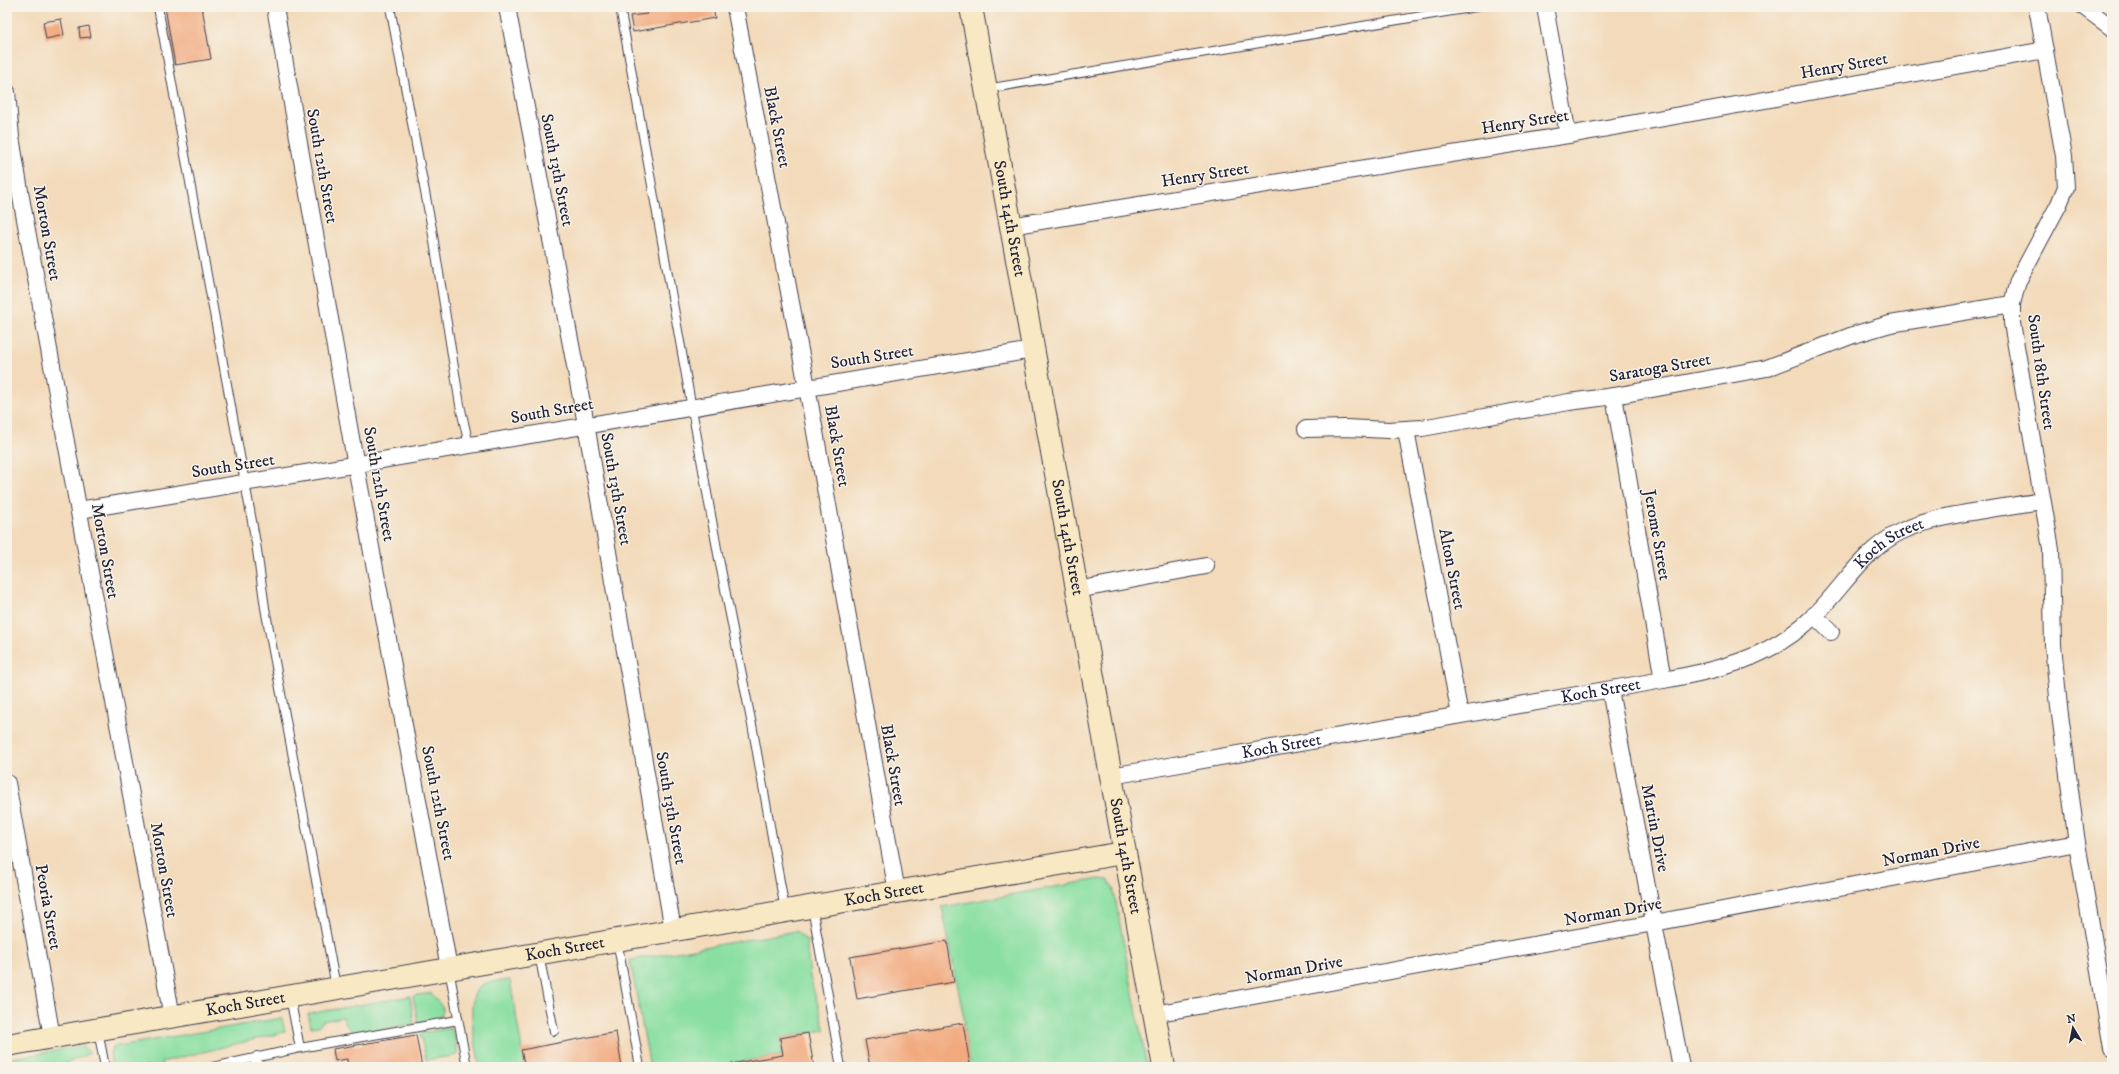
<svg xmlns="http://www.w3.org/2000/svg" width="2119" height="1074" viewBox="0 0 2119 1074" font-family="'IM FELL DW Pica',serif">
<rect width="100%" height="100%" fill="#f7f3e8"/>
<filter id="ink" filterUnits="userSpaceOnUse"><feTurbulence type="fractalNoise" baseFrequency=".025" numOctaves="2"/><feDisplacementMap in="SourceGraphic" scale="8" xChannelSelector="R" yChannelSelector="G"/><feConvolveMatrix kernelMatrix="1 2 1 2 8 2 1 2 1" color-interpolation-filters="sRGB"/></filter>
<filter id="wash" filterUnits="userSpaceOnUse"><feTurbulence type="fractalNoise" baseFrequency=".012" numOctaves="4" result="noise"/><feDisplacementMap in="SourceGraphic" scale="16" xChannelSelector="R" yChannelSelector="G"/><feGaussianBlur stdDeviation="0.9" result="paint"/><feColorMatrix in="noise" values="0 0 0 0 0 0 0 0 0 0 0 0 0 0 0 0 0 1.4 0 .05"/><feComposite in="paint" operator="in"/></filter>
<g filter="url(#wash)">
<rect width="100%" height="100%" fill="#f3daba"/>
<path fill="#89dfa1" stroke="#56806e" d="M1099 879 1108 880 1113 887 1147 1067H970L963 1023H965L942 907Z
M796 931 806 940 810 977 825 1030 780 1038 783 1055 711 1067H650L630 960Z
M510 980 525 1067H480C477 1048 463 1001 480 986 487 981 501 981 510 980Z
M431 993 443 1008C443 1022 429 1021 418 1023L413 996Z
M410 996 414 1024 359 1033C350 1031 345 1026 343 1017L323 1021 319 1026 311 1027 308 1014Z
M282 1018 285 1032 162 1062 163 1067H112L110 1054 112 1047Z
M450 1028 454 1034 458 1055 426 1060 420 1033Z
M82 1046 90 1053 65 1064 48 1067H7V1059Z"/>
<g id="blocks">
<path fill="#f2a97e" d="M165 7H202L211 59 175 65Z
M645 7H713L715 18 633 32 630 16 647 14Z
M61 19 64 35 46 39 43 22Z
M89 26 91 37 80 38 79 28Z
M947 941 954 982 857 999 850 957Z
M963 1023 970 1065 960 1067H870L865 1040Z
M616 1032 622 1067H525L521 1050Z
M808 1033 814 1067H730V1064L783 1055 780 1038Z
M416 1035 422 1067H348L347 1059 335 1061 333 1049Z"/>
</g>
</g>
<g filter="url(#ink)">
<use href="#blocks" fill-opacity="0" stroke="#413e4e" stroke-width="1"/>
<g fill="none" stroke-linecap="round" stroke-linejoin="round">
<defs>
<path id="lane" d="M158 7 256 543 265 608 336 987
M390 7 432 229 460 405 469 445
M620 7 718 554 753 730 785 910
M986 89 1476 7
M812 907 841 1067
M617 940 640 1067
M539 954 554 1031
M449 969 467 1067
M290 997 300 1048 458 1020
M98 1030 105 1067
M257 1056 259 1067
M213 1067 300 1048"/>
<g id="street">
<path d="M275 7 356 466 449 968"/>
<path d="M507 7 586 424 673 930"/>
<path d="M735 7 807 387 897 892"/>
<path d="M1545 7 1568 135"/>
<path d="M2037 7 2064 156 2066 187 2059 204 2018 281 2012 304V323L2051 549 2053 645 2059 707 2077 843 2112 1048"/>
<path d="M2084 7 2112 28"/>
<path d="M7 92 11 137 22 203 172 1017"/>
<path d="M1010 226 1568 135 2045 50"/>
<path d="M1614 396 1663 680"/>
<path d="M1306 429 1345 428 1389 430 1422 428 1569 402 1614 396 1767 368 1853 335 1890 324 2012 304"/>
<path d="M1406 430 1460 715"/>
<path d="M79 510C397 459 714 403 1032 350"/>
<path d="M1077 590 1206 566"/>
<path d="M1814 615 1831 632"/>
<path d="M1610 690 1681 1067"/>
<path id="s1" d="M1111 776 1663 680C1721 670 1770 658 1814 616 1843 588 1862 551 1900 532 1937 514 2000 508 2042 501"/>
<path d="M7 783 52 1037"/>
<path d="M1154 1014 1654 923 2077 843"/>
</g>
<g id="secondary">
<path id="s2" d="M971 7 1164 1067"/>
<path id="s3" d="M7 1045 1123 853"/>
</g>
</defs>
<use href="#lane" stroke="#413e4e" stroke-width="10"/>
<use href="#street" stroke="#413e4e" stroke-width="18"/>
<use href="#secondary" stroke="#413e4e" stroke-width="24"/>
<use href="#lane" stroke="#fff" stroke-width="8"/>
<use href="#street" stroke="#fff" stroke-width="16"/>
<use href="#secondary" stroke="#f8e8c3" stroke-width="22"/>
</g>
</g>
<g text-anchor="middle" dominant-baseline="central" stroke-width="3" stroke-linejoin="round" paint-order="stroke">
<g font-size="17" fill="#22223b" stroke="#f7f3e8">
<text transform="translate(1844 66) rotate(-10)">Henry Street</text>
<text transform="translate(1525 122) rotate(-9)">Henry Street</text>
<text transform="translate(777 127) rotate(79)">Black Street</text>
<text transform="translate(322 166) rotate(80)">South 12th Street</text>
<text transform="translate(557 170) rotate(79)">South 13th Street</text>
<text transform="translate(1205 175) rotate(-9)">Henry Street</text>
<text stroke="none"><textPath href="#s2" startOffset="215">South 14th Street</textPath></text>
<text transform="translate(47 233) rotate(80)">Morton Street</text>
<text transform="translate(872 357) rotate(-9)">South Street</text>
<text transform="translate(1660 368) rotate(-10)">Saratoga Street</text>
<text transform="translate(2041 372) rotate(82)">South 18th Street</text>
<text transform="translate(552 411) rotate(-10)">South Street</text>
<text transform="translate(837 446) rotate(80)">Black Street</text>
<text transform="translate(233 466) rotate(-9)">South Street</text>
<text transform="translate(379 484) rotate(80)">South 12th Street</text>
<text transform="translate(616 489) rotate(80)">South 13th Street</text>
<text transform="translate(1657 535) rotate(80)">Jerome Street</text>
<text stroke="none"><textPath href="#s2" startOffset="539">South 14th Street</textPath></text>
<text stroke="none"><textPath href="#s1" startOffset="833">Koch Street</textPath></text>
<text transform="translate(105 551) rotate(80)">Morton Street</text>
<text transform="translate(1452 569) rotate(79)">Alton Street</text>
<text stroke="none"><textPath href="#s1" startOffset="497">Koch Street</textPath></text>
<text stroke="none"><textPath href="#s1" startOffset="173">Koch Street</textPath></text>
<text transform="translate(893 765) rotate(80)">Black Street</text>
<text transform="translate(438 803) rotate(79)">South 12th Street</text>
<text transform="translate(671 808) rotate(80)">South 13th Street</text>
<text transform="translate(1655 828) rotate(79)">Martin Drive</text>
<text transform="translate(1931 852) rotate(-11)">Norman Drive</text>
<text stroke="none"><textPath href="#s2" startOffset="863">South 14th Street</textPath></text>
<text transform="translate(164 870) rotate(80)">Morton Street</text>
<text stroke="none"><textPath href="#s3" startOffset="890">Koch Street</textPath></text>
<text transform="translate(48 907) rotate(80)">Peoria Street</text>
<text transform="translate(1613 912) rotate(-10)">Norman Drive</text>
<text stroke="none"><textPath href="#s3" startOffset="566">Koch Street</textPath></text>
<text transform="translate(1294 970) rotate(-10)">Norman Drive</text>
<text stroke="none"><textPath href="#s3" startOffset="242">Koch Street</textPath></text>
</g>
</g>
<rect width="2119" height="1074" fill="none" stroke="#f7f3e8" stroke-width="24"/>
<g transform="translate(2073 1028) rotate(350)" stroke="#f7f3e8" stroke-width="3" paint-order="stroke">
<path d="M0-3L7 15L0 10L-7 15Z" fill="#22223b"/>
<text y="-6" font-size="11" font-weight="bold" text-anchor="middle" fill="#22223b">N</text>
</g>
</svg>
